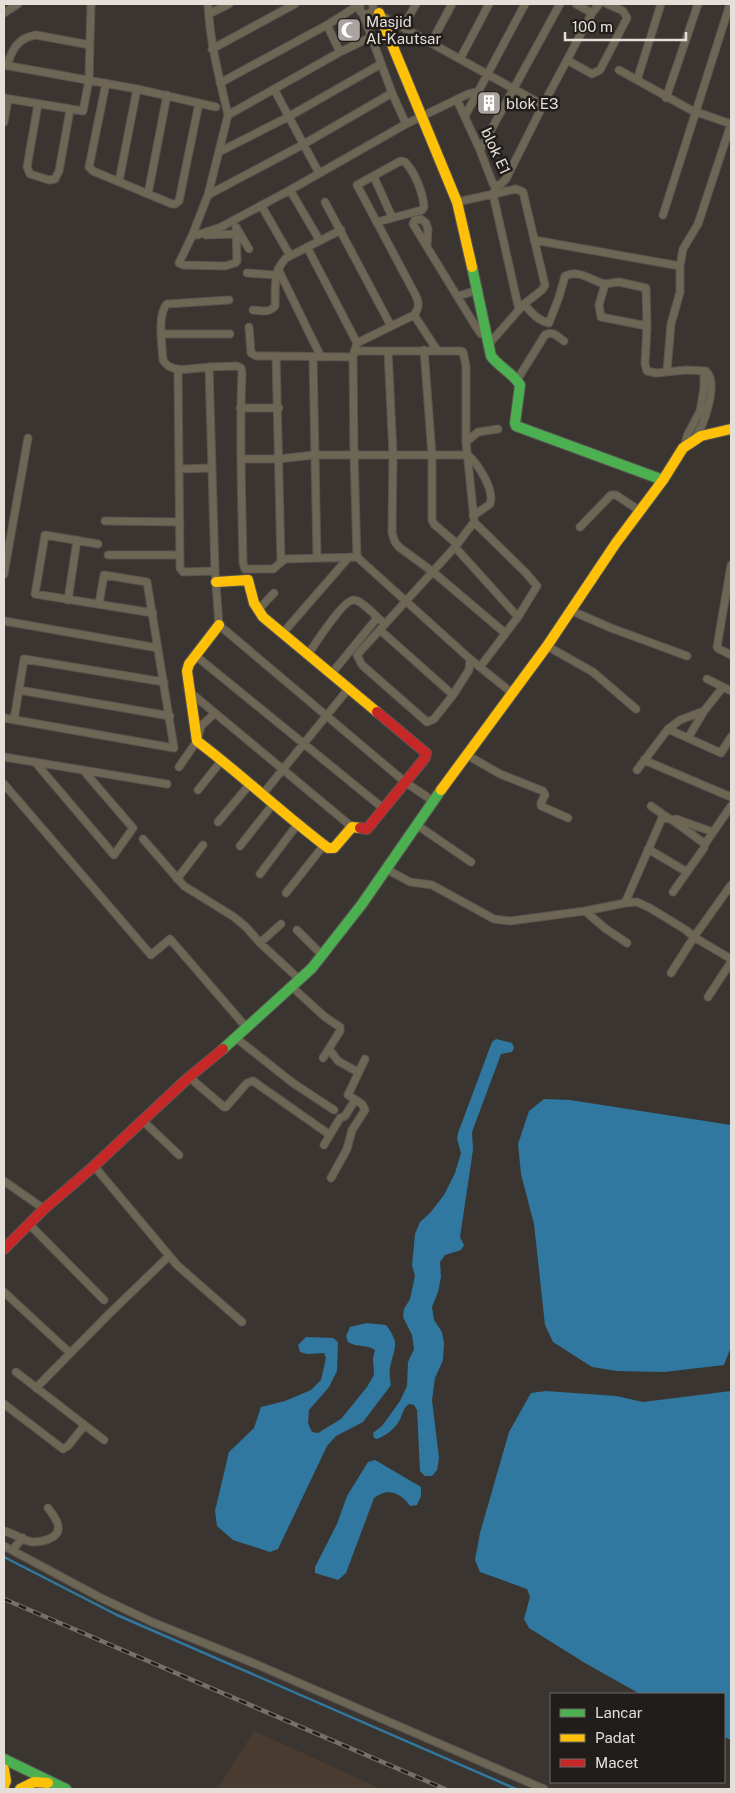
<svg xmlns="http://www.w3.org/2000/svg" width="735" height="1793" viewBox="0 0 735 1793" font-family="'Public Sans',sans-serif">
<rect width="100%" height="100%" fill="#3a3531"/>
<path fill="#493b30" d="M254 1731 382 1789H217Z"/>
<path fill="#3078a0" d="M496 1039 512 1043 514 1048 512 1052 501 1054 472 1132 473 1150 460 1237 464 1245 461 1250 445 1255 440 1262 441 1277 438 1292 432 1307 434 1320 442 1332 444 1343 443 1360 435 1378 432 1400 439 1458 437 1470 432 1476H425L420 1471 417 1410 414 1405 409 1404C403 1408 403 1414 399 1421 394 1430 386 1435 377 1439L374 1438 373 1433 382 1426 400 1401 407 1386 408 1362 414 1349 412 1335 403 1317 404 1309 410 1299 415 1276 412 1265 415 1234 420 1222 430 1213 444 1195 455 1173 461 1153 457 1139 458 1133 492 1042Z
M544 1099 570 1100 731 1125V1347L724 1365 664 1372 617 1371 592 1367 553 1342 545 1325 534 1224 521 1174 518 1144 529 1111Z
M367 1323 386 1325C401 1345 394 1347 390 1368 389 1373 390 1379 391 1385L363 1422 336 1436 327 1446 278 1549 270 1552 233 1540 217 1526 215 1511 229 1452 254 1428 261 1407 285 1401 311 1390 321 1380 326 1358 324 1353 307 1354 300 1352 298 1345 306 1337 333 1338 338 1342 337 1371 329 1387 309 1410 308 1423 312 1432 318 1433 341 1419 367 1387 374 1375 373 1359 375 1350C367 1344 357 1348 348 1342L346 1336 350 1327Z
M546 1391 616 1396 643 1402 731 1391V1740L724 1737V1694H640L585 1663 529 1628 524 1619 530 1597 527 1589 480 1572 475 1560 480 1533 509 1432 531 1393Z
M375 1460 421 1487V1496L417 1505 410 1506C401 1493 388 1487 374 1498L346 1573 338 1580 315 1573V1567L337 1524 347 1496 368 1462Z"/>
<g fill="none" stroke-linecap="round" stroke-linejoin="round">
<path stroke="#3078a0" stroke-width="2.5" d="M4 1557 117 1615 516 1789"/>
<defs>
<path id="street" d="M208 4C210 44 219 76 228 115
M360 4V11L363 14H368L373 11V4
M576 4 592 13
M661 4 637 80 691 110 731 124
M373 11 543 105 592 13 599 4
M4 13 18 4
M209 14 229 4
M363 14 392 93 406 124
M327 25 340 52
M403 27 416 4
M431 43 452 4
M212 49 295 4
M460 59 489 4
M567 60 592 74 600 70 627 18 623 11 607 4
M4 65 137 89 216 107
M7 66C12 49 18 38 36 35L90 45
M619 70 637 80
M106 83 89 167 93 171 172 204H175L179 201 199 103
M220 83 327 25 354 8
M274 89 319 173
M4 98 83 111 89 80 91 4
M666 98 698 4
M457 100 480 150 493 184 497 185
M38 104 27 167 30 174 49 180 55 179 59 171 70 110
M465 116 525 4
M4 122 8 99
M480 150 560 4
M219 152 288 117 381 64
M374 177 392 217
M119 181 137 89
M290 190 317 236
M148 194 167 95
M208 195 304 144 392 93
M325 202 391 326
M457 202 516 189 523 192 545 285 542 290 524 304
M261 205 288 252
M663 215 730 4
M236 227 249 249
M236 228 237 261 235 263 225 266 183 265 179 263 192 236 208 195 228 115 340 52 371 37
M197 235 221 227 290 190 406 124 468 94 477 92
M206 235 235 234
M534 240 680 266
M427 245 428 229 426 223 421 219 415 220 413 224 476 327 481 334 488 336
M307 247 357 343 353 357 354 454 357 557 470 659 512 693
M278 269 321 357
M247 273 276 275
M605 284 619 282 646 288 647 326
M458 296 478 290
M229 300 167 304C157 314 162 345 163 360 171 375 194 368 209 367L215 571 219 625 405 782 433 801
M253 310C261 311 270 313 275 306 276 288 272 273 286 258L341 230
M519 310 493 194 497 185H500L506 179 543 105
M414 315 437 350
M249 327 251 353 256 356H276
M162 334H230
M357 343 414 315C420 307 419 302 415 294L357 185 395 164 401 161 405 162C415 172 423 193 424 207L422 210 377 222
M489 344 524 304C531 312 538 321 549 323L559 297 565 276C579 269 592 281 605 284L599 305 601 317 647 326 645 364 647 371 656 373 686 370 706 371
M424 350 432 455V520L434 524 457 544
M354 351H461L463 352 466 366V442L474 519
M388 351 393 454 392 533 395 542 399 547 433 572 505 633
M313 357 317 557
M209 367 237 366 241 368 242 373C239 436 242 500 243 563L245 569H273L285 559 357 557
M178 369 180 568 183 572 215 571
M667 371 671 324 680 292V266L683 249 698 224 731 124
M517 380 545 335C552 330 558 337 564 341
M240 408H279
M466 442 478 432 498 429
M685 445 687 436 700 411 704 388V374L706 371C719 383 704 425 695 438
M241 459H278L314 455H468C478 464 495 490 490 504L473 516
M179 469 211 468
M105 521 180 522
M580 527 611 495H616L640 511
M98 544 45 535 35 594 153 613
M455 547 518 617
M108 555H180
M281 562 276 356 353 357
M731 565 717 647 719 649 731 655
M4 574 28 438
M68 600 77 540
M258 610 274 593
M572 611 611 628 687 656
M4 621 158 648
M380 630 453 695
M282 634 349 557
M547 646 593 672 636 709
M309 653C315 644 344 599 354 600 362 600 378 619 385 624
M196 656 384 809
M470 659 469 670 453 695 434 719 427 722 362 665 357 655 455 547 474 522 526 573 537 586 518 617 480 667
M332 673 377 618
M707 679 731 691
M19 690 170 716
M191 693 352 827
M4 718 174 748 147 582 104 575 99 604
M14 720 24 659 164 682
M668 729 721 753 731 737
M688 738 704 711
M467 755 500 774 543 791 545 795 541 803V806L568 818
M4 757 167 784
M644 760 731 797
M35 762 114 855 133 828 83 770
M179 767 197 741 201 726 215 713
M637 770 668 729 680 720 704 711 723 687
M4 784 151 955 170 939 246 1027
M198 790 222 760
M262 795 349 688
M651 806 668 818
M676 819 713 832
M218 822 250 784
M417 825 471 862
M143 839 184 886 234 917 246 927 260 943 299 979
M705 844 731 806
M240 846 273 804
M386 869 410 882 432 885 494 919 510 921 585 911 625 903 637 902 650 908 686 930 694 937 731 885
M260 874 297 825
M177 879 203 845
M673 892 687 872
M286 893 324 845
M625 903 662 818 671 819 705 844 704 848 687 872 648 849
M585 911 606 929 627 943
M297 930 323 956
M260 943 281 924
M671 973 694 937 731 959
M291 986 325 1017 340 1027V1031L323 1058
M708 997 731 962
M236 1038 293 1083 334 1110
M329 1049 338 1061 358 1072
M189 1077 224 1107H226L247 1083 253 1081 330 1135
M142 1120 179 1155
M324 1145 340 1118 345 1116 355 1100
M94 1166 177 1265 242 1322
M331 1178 347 1149 352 1130 365 1110 362 1104 348 1095 365 1059
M4 1181 44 1209
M29 1224 104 1300
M4 1292 70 1353
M16 1372 104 1440
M36 1388 109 1314 169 1256
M4 1404 63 1449 68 1446 84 1426
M4 1531C14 1533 23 1541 33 1542 38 1542 44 1541 49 1539 66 1532 56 1518 48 1508
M4 1546 101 1598 152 1622 251 1662 544 1789
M12 1550 23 1538"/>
<path id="fast" d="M472 267 491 356C499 367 513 373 520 385L515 423 516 426 663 480
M223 1049 312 968 362 904 441 790
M4 1759 66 1789"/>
<path id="slow" d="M379 13 457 202 472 267
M216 582 248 580 254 603 263 617 377 712
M219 625 189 664 187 671 197 741C242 775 283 814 328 848H334L352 827 360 828
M441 790 547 646 616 543 663 480 683 448 701 436 731 429
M4 1769 6 1781 4 1786
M20 1789 34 1782 48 1783"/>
<path id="jam" d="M360 828 367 829 425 758 426 753 377 712
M4 1249 44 1209 94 1166 188 1078 223 1049"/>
</defs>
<use href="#street" stroke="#585450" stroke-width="9"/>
<use href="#fast" stroke="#585450" stroke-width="12"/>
<use href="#slow" stroke="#585450" stroke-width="12"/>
<use href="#jam" stroke="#585450" stroke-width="12"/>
<use href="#street" stroke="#6e6654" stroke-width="7"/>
<use href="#fast" stroke="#4caf50" stroke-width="10"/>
<use href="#slow" stroke="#ffc107" stroke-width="10"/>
<use href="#jam" stroke="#c62828" stroke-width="10"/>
<defs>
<path id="rail" d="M4 1599 445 1789"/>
</defs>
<use href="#rail" stroke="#767167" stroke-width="4.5"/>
<use href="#rail" stroke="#211d1a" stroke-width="2.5" stroke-dasharray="8" stroke-linecap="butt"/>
</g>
<defs>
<symbol id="mosque-square" viewBox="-11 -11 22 22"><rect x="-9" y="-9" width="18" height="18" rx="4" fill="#a9a49f" stroke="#211d1a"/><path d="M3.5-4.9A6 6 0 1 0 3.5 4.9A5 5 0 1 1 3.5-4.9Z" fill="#fff"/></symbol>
<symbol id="building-square" viewBox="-11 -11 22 22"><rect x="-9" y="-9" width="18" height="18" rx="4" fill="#a9a49f" stroke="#211d1a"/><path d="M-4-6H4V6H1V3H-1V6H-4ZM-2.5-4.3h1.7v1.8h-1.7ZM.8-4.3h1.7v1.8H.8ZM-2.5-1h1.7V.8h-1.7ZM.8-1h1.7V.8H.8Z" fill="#fff"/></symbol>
</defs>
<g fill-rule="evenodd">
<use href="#mosque-square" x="335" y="16" width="28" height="28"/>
<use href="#building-square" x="475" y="89" width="28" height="28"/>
</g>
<g text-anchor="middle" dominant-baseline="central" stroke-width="5" stroke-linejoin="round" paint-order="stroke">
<g font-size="15" fill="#e5dfda" stroke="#211d1a" text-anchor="start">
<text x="366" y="21">Masjid<tspan x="366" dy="17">Al-Kautsar</tspan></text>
<text x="506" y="103">blok E3</text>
</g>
<g font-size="15" fill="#e5dfda" stroke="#211d1a">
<text transform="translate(496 151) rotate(65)">blok E1</text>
</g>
</g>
<rect width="735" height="1793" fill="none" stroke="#e5dfda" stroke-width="10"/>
<rect x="550" y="1693" width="175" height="90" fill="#211d1a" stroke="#6f6b67"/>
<rect x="560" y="1709" width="25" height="8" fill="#4caf50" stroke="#6f6b67"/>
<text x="595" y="1718" font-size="15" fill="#e5dfda">Lancar</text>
<rect x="560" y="1734" width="25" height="8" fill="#ffc107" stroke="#6f6b67"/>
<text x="595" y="1743" font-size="15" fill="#e5dfda">Padat</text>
<rect x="560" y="1759" width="25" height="8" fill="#c62828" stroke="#6f6b67"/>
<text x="595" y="1768" font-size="15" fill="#e5dfda">Macet</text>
<path d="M565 32v8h121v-8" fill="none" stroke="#e5dfda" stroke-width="2.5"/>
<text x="572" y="32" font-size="15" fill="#e5dfda" stroke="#211d1a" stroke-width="4" paint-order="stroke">100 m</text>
</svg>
